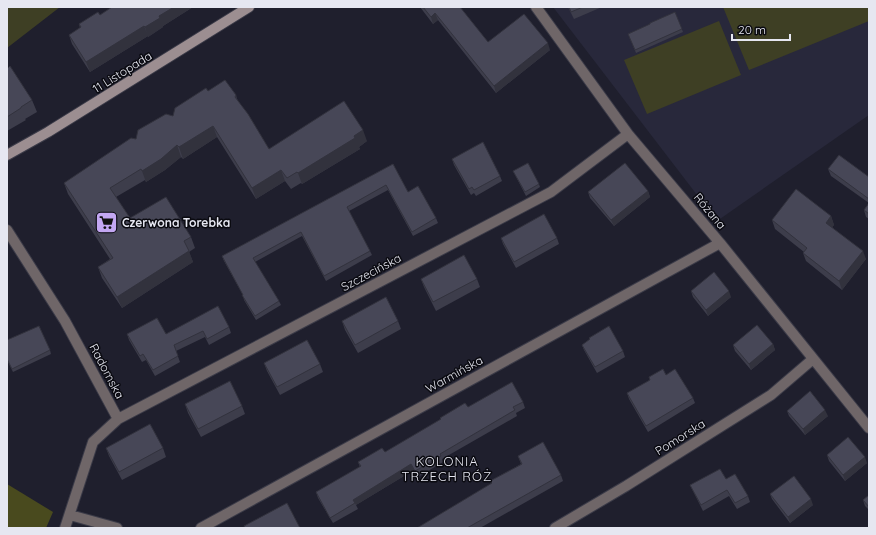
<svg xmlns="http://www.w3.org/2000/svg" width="876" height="535" viewBox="0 0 876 535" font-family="Quicksand,sans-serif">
<rect width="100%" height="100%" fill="#1f1f2d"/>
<path fill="#28283b" d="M553 7H869V115L717 221Z"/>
<path fill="#3e3f24" d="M7 7H60L7 48Z
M723 7H869V21L749 70Z
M719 21 741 75 647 114 624 60Z"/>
<path fill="#494a1e" d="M7 484 53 512 46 528H7Z"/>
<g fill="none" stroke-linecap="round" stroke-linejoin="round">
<defs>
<path id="minor" d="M536 7 628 134 720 243 869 428
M7 230 65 321 118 419 93 442 65 528
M118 419 551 192 628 134
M70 515 117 528
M201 528 720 243
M555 528 626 486 771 395 813 359"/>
<path id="secondary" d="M7 155 48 132 249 7"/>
</defs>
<use href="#minor" stroke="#3b3b48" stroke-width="12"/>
<use href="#secondary" stroke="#3b3b48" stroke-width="12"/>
<use href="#minor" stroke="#6f6668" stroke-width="10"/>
<use href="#secondary" stroke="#9c8e91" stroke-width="10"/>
</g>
<path fill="#3d3d4b" d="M112 7H193L163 26V27L148 37V36L90 72 72 44 69 35 80 28 79 24 100 15Z
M420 7H460L488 42 550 50 496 93 438 20 433 24Z
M568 7H602L574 19Z
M675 12 683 32 636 53 628 34 650 24Z
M7 69 32 100 37 112 25 119 26 120 7 131Z
M208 91 236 95 237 99 269 149 367 141 359 147 360 149 302 184 301 183 291 189 285 181 256 199 217 137 183 159 181 157 165 170 146 182 145 180 116 197 130 218 191 237 195 248 189 252 193 262 122 308 102 278 98 267 110 259 68 194 64 183 173 116Z
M452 159 500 176 502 181 476 196 474 193 471 195 454 165Z
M393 164 408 192 436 218 438 223 413 236 388 190 349 211 370 251 372 255 326 281 302 236 255 262 279 301 281 305 256 320 244 300 243 295 224 261 222 256Z
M828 169 869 177V219L866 217 864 210 869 203 831 176Z
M513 171 539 184 540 187 526 196Z
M648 191 650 197 614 226 590 198 588 192Z
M831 216 834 225 832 227 866 259 842 290 806 261 803 253 804 252 775 229 772 220Z
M501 238H557L559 244 516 268 503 244Z
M421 279H477L480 287 436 311 424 287Z
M691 291 731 297 708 316 693 297Z
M342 321H398L401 329 358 353 345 330Z
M229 327 231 333 209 345 205 337 176 351 180 362 155 376 146 360 142 362 129 340 127 334H166Z
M589 338 623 351 625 357 597 373 584 350 582 345 590 340Z
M7 340 50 350 51 354 13 372 7 360Z
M773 344 775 350 751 370 735 351 733 345Z
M264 363 320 364 323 372 280 395 267 371Z
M666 375 693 398 695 403 648 432 629 399 627 393 650 380 649 377Z
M523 402 525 408 516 413 517 416 442 459 443 462 418 477 414 470 356 505 358 509 333 523 318 498 316 492 360 467 358 462 385 452 468 407Z
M185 404 242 406 245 414 201 437 188 413Z
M787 411 828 416 805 435 789 416Z
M106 448H163L166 457 122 480 109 456Z
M827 455 867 463 845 481 829 461Z
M518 456 561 475 563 481 480 528H417L491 484 490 481 521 464Z
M726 479 748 496 750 502 737 509 729 496 703 511 690 485Z
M770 494 813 505 790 523 772 499Z
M869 495V510L865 506 863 500Z"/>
<path fill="#32323d" d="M174 7H193L163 26V27L148 37 145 27 159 16Z
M435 13 438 20 433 24 431 17Z
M144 26 148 36 90 72 86 62Z
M548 43 550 50 496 93 494 86Z
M213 126 217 137 183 159 179 147Z
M363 130 367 141 359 147 360 149 302 184 298 173Z
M177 145 181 157 165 170 146 182 142 171Z
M281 170 285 181 256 199 252 188Z
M648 191 650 197 614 226 611 220Z
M831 216 834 225 829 231 826 223Z
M189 251 193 262 122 308 117 297Z
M863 251 866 259 842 290 839 281Z
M729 291 731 297 708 316 706 310Z
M773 344 775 350 751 370 749 364Z
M825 410 828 416 805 435 803 429Z
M865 457 867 463 845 481 843 475Z
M411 464 414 470 356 505 353 500Z
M811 499 813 505 790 523 788 517Z"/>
<path fill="#474757" stroke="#32323d" d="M112 7H174L159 16 160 18 145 27 144 26 86 62 69 35 81 27 79 24 98 12 100 15Z
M423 7H460L488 42 524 14 548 43 494 86 435 13 431 17Z
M569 7H583L571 12Z
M675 12 682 29 635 50 628 34 650 24V23Z
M10 66 32 100 21 107V108L7 117V69Z
M225 80 236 95 235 97 248 114 269 149 344 101 363 130 354 136 355 138 298 173 297 172 287 178 281 170 252 188 213 126 179 147 177 145 161 159 142 171 141 169 110 188 130 218 166 197 191 237 184 241 189 251 117 297 98 267 113 258 64 183 131 138 136 139 138 130 166 114 173 116 175 108 206 88 208 91Z
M483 142 500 176 474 190 472 187 469 189 452 159Z
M839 155 869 177V199L828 169Z
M528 163 539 184 525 192 513 171Z
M625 163 648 191 611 220 588 192Z
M393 164 408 192 418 186 436 218 412 232 386 185 347 207 370 251 324 276 301 232 253 258 279 301 255 316 242 295H243L222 256Z
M796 189 831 216 826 223 863 251 839 281 803 253 807 248 772 220Z
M869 203V214L864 210Z
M544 214 557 238 514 262 501 238Z
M464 255 477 279 433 302 421 279Z
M714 272 729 291 706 310 691 291Z
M386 297 398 321 355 345 342 321Z
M218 306 229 327 207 339 203 331 174 345 178 356 153 370 143 354 140 356 127 334 157 318 166 334Z
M757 325 773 344 749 364 733 345Z
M39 326 50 350 12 369 7 359V340Z
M609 326 623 351 595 367 582 345 590 339 589 338Z
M307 340 320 364 277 387 264 363Z
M663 369 666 375 675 369 693 398 646 426 627 393 650 380 649 377Z
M230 381 242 406 198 429 185 404Z
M512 382 523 402 513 407 515 410 440 454 441 456 415 471 411 464 353 500 355 503 330 518 316 492 361 466 358 462 382 448 385 452 441 419 440 418 465 403 468 407Z
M810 391 825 410 803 429 787 411Z
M150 424 163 448 119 472 106 448Z
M848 437 865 457 843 475 827 455Z
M543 442 561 475 467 528H417L492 483 490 481 522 464 518 456Z
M720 469 726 479 735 474 748 496 735 503 727 490 701 505 690 485Z
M794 476 811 499 788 517 770 494Z
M869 495V507L863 500Z
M287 503 300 528H245L244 526Z"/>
<defs>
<symbol id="supermarket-square" viewBox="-11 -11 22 22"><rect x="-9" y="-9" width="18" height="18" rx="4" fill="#c3a7f2" stroke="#0a0a10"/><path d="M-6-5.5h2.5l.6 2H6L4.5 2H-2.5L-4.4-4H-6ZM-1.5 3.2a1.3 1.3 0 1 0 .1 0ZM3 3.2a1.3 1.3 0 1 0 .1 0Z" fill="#111"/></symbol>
</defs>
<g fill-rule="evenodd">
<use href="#supermarket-square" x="94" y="210" width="25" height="25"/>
</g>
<g text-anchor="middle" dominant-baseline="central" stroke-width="3" stroke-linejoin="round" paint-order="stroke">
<g font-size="12" fill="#e6e7f1" stroke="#0a0a10">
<text transform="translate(122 72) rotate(-32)">11 Listopada</text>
<text transform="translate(710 211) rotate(50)">Różana</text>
<text transform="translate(371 272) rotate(-28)">Szczecińska</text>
<text transform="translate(107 371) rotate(62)">Radomska</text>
<text transform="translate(454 374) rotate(-29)">Warmińska</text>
<text transform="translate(680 437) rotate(-32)">Pomorska</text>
</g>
<g font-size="12" font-weight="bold" fill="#e6e7f1" stroke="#0a0a10" text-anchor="start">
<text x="122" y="222">Czerwona Torebka</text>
</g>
<g font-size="13" letter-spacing="1" fill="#e6e7f1" stroke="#0a0a10">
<text x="447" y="461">KOLONIA<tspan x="447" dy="15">TRZECH RÓŻ</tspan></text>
</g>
</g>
<rect width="876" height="535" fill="none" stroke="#e6e7f1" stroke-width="16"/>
<path d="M732 34v6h58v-6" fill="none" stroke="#e6e7f1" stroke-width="2"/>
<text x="738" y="34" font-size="12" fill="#e6e7f1" stroke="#0a0a10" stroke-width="3" paint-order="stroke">20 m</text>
</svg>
